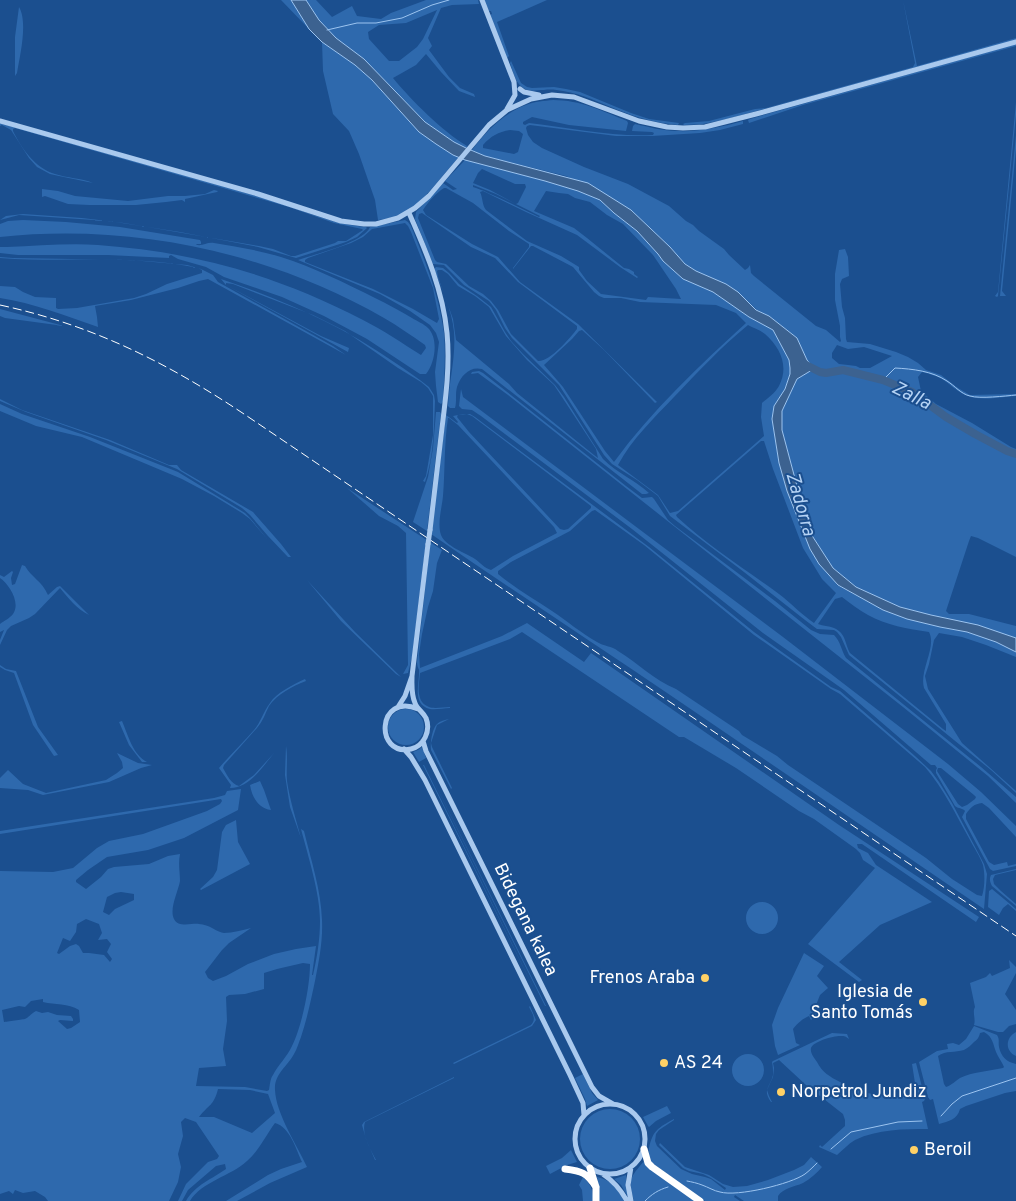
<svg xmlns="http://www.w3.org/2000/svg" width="1016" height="1201" viewBox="0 0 1016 1201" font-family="Overpass,sans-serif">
<rect width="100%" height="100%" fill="#1b4f8f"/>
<path fill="#2e69ad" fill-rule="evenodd" d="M281 0H291L309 29Z
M306 0H316L332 17 352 6 357 16 381 19 391 13 426 0H478L479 4 452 5 441 8 428 38 432 46 429 50 449 77 460 88 474 94 475 97 459 91 441 72 426 54 416 65 393 78C412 101 442 131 467 146L466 148 454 142 425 122 364 59 336 38 319 20ZM437 10 423 39 417 47 399 61H389L369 39 368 32 379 25 406 23Z
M484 0H547L497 22 509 56 507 58 490 15 492 14 491 11H489Z
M903 0 917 66 1016 38V40L727 119 703 124 684 125 683 124 685 123 709 121 755 109 766 108 913 67 915 63Z
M19 7C28 22 20 55 17 73L15 76V37Z
M322 42 355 65 372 80 419 132 436 144 459 157C445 172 422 204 405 213 396 217 387 219 378 220L375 200 359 154 349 131 333 114 323 71Z
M1016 44V46L803 105 749 123 748 120 750 119 767 114Z
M511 61 521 83 527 87 532 88 554 87 566 89 580 92 631 113 649 119 679 123 678 125C656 123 638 118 618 110 600 103 583 94 563 91 557 90 551 89 544 90 538 90 531 92 525 89 516 85 513 72 510 63Z
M553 100C581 100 602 111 627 121L628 123 626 131 569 125 532 117 523 122V124L525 125 529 123C570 128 612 137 653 135L654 133 652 132 632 131 633 126 635 124C649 127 663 131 677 131 699 132 722 127 743 121V124L720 130 700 133 652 136H616L530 125 527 126 526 128 528 135 533 142 542 148 584 167 628 184 669 206 686 221 693 225 699 231 724 249 729 255 745 270 748 268 750 265 751 273 754 276 816 326 826 330 840 342 841 341 840 337V326L835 300V274L839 250 845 249 848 257 849 276 842 279 840 284 842 307 845 318 846 339 847 342 870 344 896 352 908 357 918 363 926 370 941 375 958 388 970 395 1016 394V396C1002 397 981 401 968 396 959 393 952 386 945 381 938 376 930 374 922 372L918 377 921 391 936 404 972 423 1011 447 1016 449V557L978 538 971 536 969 541 946 611 949 614H969L1016 626V638L900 607 856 587 833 568 811 534 797 486 782 430V411L797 379 812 370 811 365 807 360 797 338 769 316 757 310 738 292 726 284 696 271 685 264 670 247 631 210 603 193 566 176 485 156 472 150C485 132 504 113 526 105 535 101 544 101 553 100ZM510 130 519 131 523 134 518 152 514 154 483 148V145C491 136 498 132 510 130ZM837 345 848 349 864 347 892 356 870 368H860L856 366 848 365 839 364 832 358V353Z
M1016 102V115L998 296 997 297 995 296 998 292Z
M0 123C87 148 174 172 260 197 295 207 330 224 366 227L367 228 357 237 346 242 296 258 258 247 180 232 109 221 19 215 0 220 6 216 23 214 82 218 124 223 259 246 273 249 291 256H295L335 243 338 241H346L363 230 362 229 334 223 289 207 15 128 13 129V131C22 149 35 168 55 174 67 178 81 178 93 183L59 176 50 174 37 167 29 158 11 130 2 125 0 126Z
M1016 135V149L1002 291 1006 296H1000Z
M465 160 545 181 578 191 600 200 614 213 637 231 658 254 663 261 683 279 713 292 749 317 773 330 789 360 790 368V374L785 389 774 406 772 419 779 463 787 491 799 518 837 585 883 610 907 619 940 627 967 632 996 642 1016 652V657L986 645 962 637 939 633 934 640 929 664 925 676 928 689 962 743 1016 791V793L991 770 849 655 841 637 837 632 834 630 817 629 805 620 744 572 670 516 658 496 637 480 612 464 604 455 559 385 512 338 505 328 496 310 489 301 464 285 444 265 433 264 415 219 416 212 443 183 453 190 457 189 445 181ZM482 169 515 184H525L526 187 518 203 516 204 490 190 473 183 478 173ZM473 185 496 194 540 216 539 217C522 209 505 200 488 193 483 190 478 189 473 187ZM444 188H446L473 203 509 231 529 244V247L513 268V269L531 246H533L573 267 594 292 599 296 604 298H621L640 302 716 305 736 313 746 323C699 366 652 410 614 462L605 451 563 387 544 365 572 339 579 331 582 330 604 350 655 403 657 402 578 324 520 282 498 257 472 244 426 215 423 210C428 202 436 193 444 188ZM483 191 526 212 577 235 620 267 637 278 638 277 634 274V272L629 269 624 268 587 238 574 228 534 211 546 191 559 193 568 194 575 198 590 202 607 215 623 224 653 255 676 289 681 299 648 297 646 300 601 294 587 281 579 270V267L561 256 527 241 486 210C482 205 483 198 480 192ZM422 213 471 247 495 258 518 282 577 326V329C570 338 550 362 538 361L511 334 498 310 491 301 483 294 469 286 446 264 437 262 435 260 418 218 419 214ZM748 325C753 328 760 330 765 334 781 348 789 367 779 386 775 393 768 398 762 403L761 417 764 436 678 511 670 513 658 495 618 465C632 439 654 418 674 397 698 372 721 347 748 325ZM761 441H764L773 469 803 548 822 579 836 593 814 623C802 615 791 603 779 594 745 569 708 546 677 517L676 515ZM842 597C850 603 859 610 868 615 886 625 908 629 929 632 937 647 919 670 924 688L946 724V731L943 729 850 653C845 644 846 633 834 628 829 626 823 626 818 624L835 599Z
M42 189 58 191 75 196 128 201 168 196H185L205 194 214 190 218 191 217 192 185 199V202L182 200 166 202 136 205H89L68 204 45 196 42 197Z
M23 220 66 222 120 227 200 240 201 242V244H196L197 245C203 246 207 242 214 243 236 247 259 250 281 257 313 267 345 283 375 298 388 304 400 311 412 318 417 321 424 324 428 328 439 339 435 363 426 374H420L367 339 324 316 282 297 224 277 206 267 178 259 171 255 169 256V258L108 255H18L0 253V247H7C37 246 68 243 98 245 195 252 276 275 363 320 383 330 402 343 421 355L426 348 425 345C412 336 398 326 384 318 269 252 132 223 0 237V224L8 221Z
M405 220 408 222 411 226C425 261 439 295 444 333 446 356 444 379 443 402L441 404 438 402 436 386 435 372 439 342 436 333 430 325 410 311 380 294 298 260C315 254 363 243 370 227ZM405 223 408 226 411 232 433 288 439 319 437 323 413 309 373 289 305 262V260L308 258 351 243 363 237 372 229Z
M0 257 13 258 131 260 187 265 201 269 213 275 218 282 333 346 346 355 208 279 199 281 178 288 131 300 95 306 97 317 98 327C66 316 33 303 0 298V286L15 287 23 292 35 297 56 298V308L58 309 77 308 134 298 146 294 167 284 202 273V270L198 268C133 254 66 263 0 258Z
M436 267 443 268 449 273 459 284 477 296 491 307 505 332 511 341 523 354 555 385 564 397 603 459C617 473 635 480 649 493L646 494H642L482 369C470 366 461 375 457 387 455 394 457 401 455 408H450L448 406C449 381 456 357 454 332 452 310 442 289 434 269ZM438 270H442L448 274 458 286 475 296 489 307 506 336 527 360 554 385 560 394 596 449 598 458 594 455 517 393 509 384 456 340 453 319 438 277 437 271Z
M221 279C285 301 339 324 394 362 406 370 418 378 429 387L434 395 435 401C434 428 434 456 425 482L423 481 426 476 433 435V396L428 388 421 382 398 368 345 331 313 315 269 298 233 284 226 283V285L321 336 349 348 348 352 226 285Z
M0 309 64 326 5 318 0 316Z
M479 371 483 373 626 486 642 498 652 497 654 499 668 520 675 526 775 601 811 630 820 634 834 635C841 642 841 650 846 658L981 767 1016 797V803L988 776 903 707 508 395 478 373 471 374 472 372Z
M461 389 463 397 783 637 948 764 981 792 1016 826V837L989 808 982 803C974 804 971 807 966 814V819L989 862 994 865 1007 862 1008 866 1016 864V866L993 871 990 869 962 817 965 811C963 808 959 809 955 806L936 773V770L937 768 935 765H931L844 690 763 633 632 529 481 416 472 410 462 409 459 406ZM938 768H941L974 795 976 797 975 799 967 805 962 807 958 804 937 771Z
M0 399 22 410 110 440 169 465H177L181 470 253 512 281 544 291 557H288L268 536 250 515 242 508 177 469 106 440 26 412 0 401Z
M0 404 22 414 90 437 178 472 245 513 250 518 268 540 250 519 242 513 214 496 182 479 82 437 36 426 0 411Z
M436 412H440L441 414 427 531 413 522 428 477 433 448Z
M463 414H470L475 417 649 547 754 632 831 687 840 691 915 756 931 771 939 782 952 803 984 864 987 874 984 909 673 697C593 643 511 589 431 534L446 415 457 423 458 422 453 416ZM467 414 472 416 591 506V508L568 529 564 530 560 529 469 432 457 417 458 415ZM448 418H449L458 425 554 527 557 533 513 556 491 570C484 568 481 563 475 559 466 553 445 546 441 535 437 523 442 508 443 496 445 471 444 444 448 418ZM595 510 644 545 754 635 831 689 840 694 925 767C944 789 956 815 970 840 974 848 980 856 983 865 985 874 985 887 982 896L977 895 952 879 926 858 788 765 777 756 742 735 739 731 676 689C654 680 638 663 618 651 612 646 603 646 597 642 581 633 567 621 552 611 534 599 515 588 498 574V571L511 562 570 531 592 511Z
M347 488 442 550 437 563 433 591 428 607 422 634 419 654 420 668 502 636 527 623 584 662 591 653 839 825 979 917 976 922 862 844H857L858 848 868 853 876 865 932 902 880 925 839 962 862 980 859 982 808 944 875 868 863 860 860 853 856 849 814 819 799 811 736 768 684 737H679L522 632 510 639 420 673C419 685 415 702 429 707 434 709 444 707 450 707V708C443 708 436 710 430 709 411 704 420 683 419 670 418 668 417 665 417 662L430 544 426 542 412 657 408 673 403 674 408 665 406 533 398 526 379 516Z
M22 565 25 566C31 577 42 581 48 595L57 587 60 586 89 615C77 609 68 598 60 588L35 614 29 618 11 626 7 630 0 645V640L4 630 0 632V624C4 621 10 618 13 614 21 603 9 584 0 578V575L4 577 12 571 13 572 11 578 12 585 15 584Z
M307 580 355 632 401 677 396 674 341 621Z
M0 665 6 669 16 671 38 727 58 755 54 756 33 725 14 673 5 670 0 667Z
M305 679 306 681C293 686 277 694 269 706 265 714 263 721 257 728L224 765 223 768C227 775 231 784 239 786L254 775 275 752C263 766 250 788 230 788L231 785 219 768C230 755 243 743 254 730 261 722 263 712 270 703 276 693 294 684 305 679Z
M388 727a18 18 0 1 1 36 0a18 18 0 1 1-36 0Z
M449 719 437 725 431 743 432 747 452 788 451 789 431 750C430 743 432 729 437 724 440 721 445 720 449 719Z
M122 721C128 735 133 755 147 762H142L129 745 119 722Z
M286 746C288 758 286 769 287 781 290 801 296 819 301 838L290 807 285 775Z
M422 747 426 758 419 762 413 752 418 750Z
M117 753 138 763 152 765 141 768 109 782 48 794 43 795 28 790 0 788V778L8 770 23 784 46 793 106 780 117 773 123 768 122 762Z
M425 764 546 1006H545Z
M423 765H424L543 1007Z
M260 781 264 790 271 810C258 808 252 797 250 785Z
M241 789 238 810 184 838 148 850 107 857 88 870 76 880V882L86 889 101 877 108 869 114 867 149 864 168 856 180 854C178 864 180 872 180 881 178 892 169 909 174 919 178 928 192 923 199 924 209 924 218 933 224 933 233 933 242 930 251 928L229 943 222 950 205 972 208 978 213 981 226 976 248 964 274 954 296 949 316 946 312 975H313C317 958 320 939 320 921 320 893 308 856 301 829L304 831C311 860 321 890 322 920 323 941 319 961 315 981 311 1000 307 1019 301 1037 299 1042 297 1049 294 1054 287 1067 274 1074 275 1090 276 1114 297 1145 307 1167L270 1183 237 1201H226L268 1175 281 1169 302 1162C296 1149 290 1127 275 1123 266 1135 258 1152 247 1161 231 1176 201 1182 190 1201H186C195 1185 212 1179 226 1169L225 1164 216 1166 188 1190 182 1201H178L186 1184 208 1162 217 1159 219 1156 196 1122 185 1118 181 1122 183 1136 178 1154 181 1167 178 1182 169 1201H48L45 1197 35 1191 23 1193 15 1190 13 1194 9 1191 0 1194V871L53 872 73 868 97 848 109 841 143 834 207 811 220 804 222 801 221 799 0 834V831L214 798 225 795 227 791ZM121 892 134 894V900L115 909 109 915 103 912 107 897 115 893ZM86 919 99 924 102 933 98 940 107 939 111 944 107 952 112 959 110 962 104 955 89 953H83L79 946 76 944 70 946 59 954 57 953 63 938 70 941 76 932 77 924ZM303 963 310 964C310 986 302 1026 292 1046 287 1057 278 1065 273 1075 270 1079 270 1085 269 1090L267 1091 245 1087 196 1086 199 1068 226 1066 223 1049 227 1021 226 997 229 995 245 994 264 989V973L277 969ZM43 999V1002C55 1005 68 1003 79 1010L80 1022 71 1028 67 1029 58 1021 60 1020 73 1021V1019L71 1016 57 1015 48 1012 42 1013 36 1011C32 1013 29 1017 25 1019 24 1019 6 1022 4 1022L2 1010 19 1006 25 1007 31 1001ZM218 1089 250 1090 268 1094 275 1113 252 1133 214 1117H199C208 1105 214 1106 218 1089Z
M236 820 238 842 250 864 201 890 200 889 213 877 217 870 222 832 226 825Z
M1016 869V870L995 875 993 879 994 884 1001 891 1016 904V906L992 886C990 882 989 879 991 875Z
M992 889 1016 909V911L1008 904 1003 908 999 915 988 907 989 891Z
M746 918a16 16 0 1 1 32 0a16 16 0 1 1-32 0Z
M804 953 824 966 817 976 828 988 820 995 816 1005 821 1012 811 1020 809 1016C802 1019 798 1023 793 1029L796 1043 800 1045 778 1055 775 1046 772 1025 778 1008Z
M1009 960 1016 967V973L1005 994 1016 1010V1024L1009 1026 1003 1032H998L974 1025C976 1019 972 1012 975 1007L970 983 986 977 990 973 992 976 1010 968Z
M530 1006 536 1020 532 1026 454 1064 453 1063 531 1025C537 1019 532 1013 529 1007Z
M974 1026 997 1035C1000 1040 998 1042 999 1047 1001 1057 1007 1062 1016 1064V1091L1005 1093 966 1106 960 1109C957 1120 949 1121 939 1124L933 1099 930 1100 928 1097 919 1062 937 1051 948 1049 947 1044 953 1043 959 1045 966 1039ZM984 1032C993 1037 993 1044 996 1052 998 1057 1002 1062 1004 1067L1003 1068C989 1071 972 1072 960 1078 955 1081 952 1085 946 1087L944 1084 938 1056C946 1050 955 1053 964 1050 968 1048 971 1045 974 1042 978 1039 979 1037 980 1033Z
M1016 1032V1056C1005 1051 1005 1038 1016 1032Z
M832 1033 847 1034 849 1039C846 1037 846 1036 842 1036 836 1035 813 1041 811 1048 810 1053 814 1058 817 1062 822 1072 830 1077 840 1082 845 1085 851 1088 857 1090 875 1097 896 1095 915 1095V1083L912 1064 916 1063 925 1099 924 1101 922 1102 928 1129C904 1129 878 1129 855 1140 848 1144 843 1150 837 1155L819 1147 820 1145 822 1147 845 1126V1120L843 1114 806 1085 779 1060 773 1063 774 1068 773 1077 767 1090 769 1096 772 1102H771C762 1089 770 1088 773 1075 773 1071 773 1066 772 1062L773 1061Z
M732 1070a16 16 0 1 1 32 0a16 16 0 1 1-32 0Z
M583 1074 592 1093 598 1100 587 1106 585 1099 575 1078Z
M454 1077V1078L365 1122C361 1134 371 1150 376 1160H375L366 1139 362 1125 364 1122Z
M667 1106 671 1113 656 1121 649 1127 648 1126 643 1117Z
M580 1139a30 30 0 1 1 60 0a30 30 0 1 1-60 0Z
M674 1119V1120L659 1130 656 1134 655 1141 657 1146 681 1169 692 1174 705 1177 711 1179 725 1190 726 1188 711 1178 703 1174 689 1171 683 1168 659 1145 660 1143 685 1167 709 1175 723 1184 733 1187 747 1186 768 1180 794 1170 804 1165 811 1157 822 1167C817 1173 810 1179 803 1183 794 1187 783 1188 778 1196V1201H744L735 1195 734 1197 740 1201H705L652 1163C649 1158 648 1154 649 1148 653 1130 658 1128 674 1119Z
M571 1150 577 1162 567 1165 550 1174 546 1166 562 1158Z
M644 1161 647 1165 697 1201H634C628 1178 630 1178 644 1161Z
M626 1175V1182L628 1197 621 1185 614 1179Z
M583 1177C590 1183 594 1191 593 1201H583L582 1190 579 1185Z
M597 1177C613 1181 616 1187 624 1201H598L599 1188Z"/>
<path fill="#3c6290" stroke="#9cc4f0" d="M291 0H306L319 20 336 38 364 59 425 122 454 142 466 148 485 156 588 183 631 210 670 247 685 264 696 271 726 284 738 292 756 310 769 316 797 338 807 360 811 365 812 370 797 379 782 411V430L797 486 811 534 833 568 856 587 900 607 931 615 978 625 1016 638V652L996 642 967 632 940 627 907 619 883 610 838 585 819 564 810 549 787 491 779 463 772 419 774 406 785 389 790 374V368L789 360 773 330 749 317 713 292 683 279 663 261 658 254 637 231 614 213 600 200 578 191 545 181 465 160 453 155 436 144 419 132 372 80 355 65 322 42 309 29Z"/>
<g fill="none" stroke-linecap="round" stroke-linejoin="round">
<path stroke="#9cc4f0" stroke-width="1" d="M327 30 357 23H376L402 18 432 5 449 0
M883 380 895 368C913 369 932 371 947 381 955 386 961 394 970 396 980 399 1005 396 1016 395
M941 1116 952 1104 962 1096 1016 1078
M831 1149 851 1132 898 1122 922 1121
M687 1181C692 1182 697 1183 702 1185 708 1187 714 1191 720 1192 737 1197 791 1184 805 1174 809 1171 813 1167 817 1163
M645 1201C652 1194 658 1190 668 1187"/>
<path stroke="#3c6290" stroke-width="8" d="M804 364 820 372 826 373 843 370 883 380 912 392 946 417 975 434 1007 451 1016 454"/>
<path stroke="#a9c9ee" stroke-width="5" d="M482 0 514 82 515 95 507 109
M520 89 524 92 539 95
M0 121 258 194 341 221 364 224H376L398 218 415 208 429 196 489 125 507 110 531 99 552 95 574 97 639 121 667 127 683 128 705 127 756 114 1016 42
M409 213C426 251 443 291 447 333 450 364 446 396 442 428 438 462 434 496 430 530
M412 676C412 685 411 694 415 703 417 709 423 712 426 718 431 731 424 746 411 749 374 757 377 692 418 709
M398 707 405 696 412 676 428 544
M423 741 426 751 430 759 592 1087 599 1096 613 1104
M404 749 411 757 425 780 570 1075 583 1103 584 1115
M575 1139a35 35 0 1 1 70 0a35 35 0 1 1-70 0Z
M631 1167 628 1185 631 1201
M604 1175C615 1182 621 1190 627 1201"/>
<path stroke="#fff" stroke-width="7" d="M644 1149 648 1163 652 1167 700 1201
M590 1168 596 1187V1201
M565 1169C582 1171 587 1173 596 1187"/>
<path stroke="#fff" stroke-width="1" stroke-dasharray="9 4" stroke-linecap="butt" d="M0 305C92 325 166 362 244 414L1016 936"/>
<path stroke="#a9c9ee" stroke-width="5" d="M428 544 430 530"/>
</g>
<g fill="#ffd166" stroke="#1b4f8f" stroke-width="2">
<circle cx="705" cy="978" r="5"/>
<circle cx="923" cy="1002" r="5"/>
<circle cx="664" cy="1063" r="5"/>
<circle cx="781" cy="1092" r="5"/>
<circle cx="914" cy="1150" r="5"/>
</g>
<g text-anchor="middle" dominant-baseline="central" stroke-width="4" stroke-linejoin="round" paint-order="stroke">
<g font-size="18" fill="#fff" stroke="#1b4f8f">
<text transform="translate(525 920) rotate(64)">Bidegana kalea</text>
</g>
<g font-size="18" fill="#fff" stroke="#1b4f8f" text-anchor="start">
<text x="695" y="978" text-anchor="end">Frenos Araba</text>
<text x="913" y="992" text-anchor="end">Iglesia de<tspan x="913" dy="21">Santo Tomás</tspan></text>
<text x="674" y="1063">AS 24</text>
<text x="791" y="1092">Norpetrol Jundiz</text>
<text x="924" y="1150">Beroil</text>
</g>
<g font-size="19" font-style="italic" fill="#b5d3f5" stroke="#1b4f8f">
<text transform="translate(911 396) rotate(26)">Zalla</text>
<text transform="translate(800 504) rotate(74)">Zadorra</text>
</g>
</g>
</svg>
